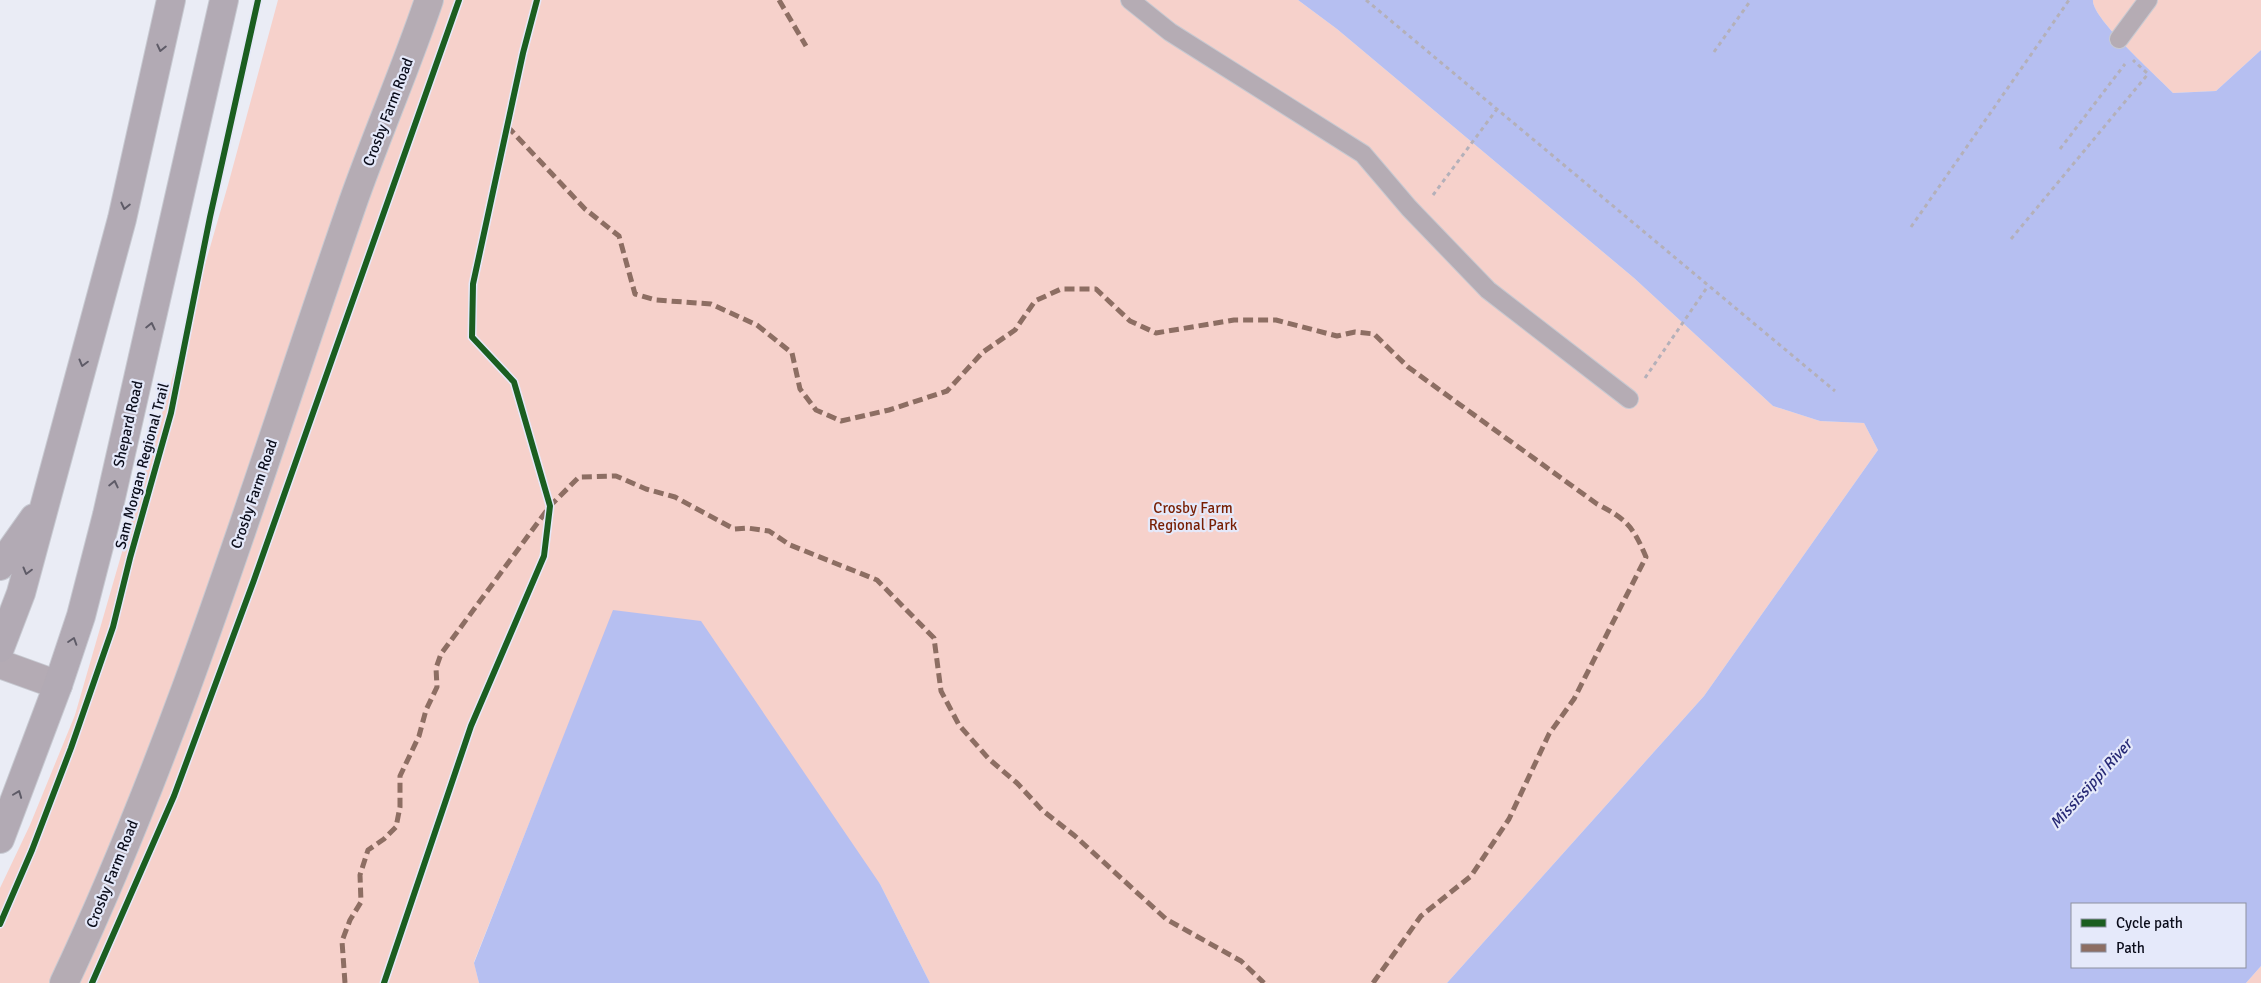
<svg xmlns="http://www.w3.org/2000/svg" width="2261" height="983" viewBox="0 0 2261 983" font-family="Signika,sans-serif">
<rect width="100%" height="100%" fill="#eaecf5"/>
<path fill="#f6d1cb" d="M278 0H1298L1337 29 1634 278 1773 406 1820 421 1864 423 1878 450 1704 696 1447 983H930L880 884 614 610 474 962 479 983H0V888L30 825 75 715 228 185Z
M2093 0H2261V50L2216 91 2173 93C2158 77 2091 18 2093 0Z
M2261 966V983H2246Z"/>
<path fill="#b6bff1" fill-rule="evenodd" d="M1298 0H2093C2091 18 2158 77 2173 93L2216 91 2261 50V966L2246 983H1447L1704 696 1878 450 1864 423 1820 421 1773 406 1634 278 1337 29ZM2072 904H2245V967H2072Z
M613 610 701 621 880 884 930 983H479L474 963Z"/>
<g fill="none" stroke-linecap="round" stroke-linejoin="round">
<defs>
<path id="lane" d="M1130 0 1170 32 1363 154 1409 208 1488 290 1629 399
M2119 39 2148 0"/>
<path id="street" d="M64 983C183 731 262 464 353 202 377 134 406 68 429 0"/>
<path id="secondary" d="M0 664 58 685"/>
<path id="highway" d="M0 566 34 518
M0 648 21 593 122 219 171 0
M0 839 58 685 81 616 107 515 224 0"/>
</defs>
<use href="#lane" stroke="#c7c9d1" stroke-width="20"/>
<use href="#street" stroke="#c7c9d1" stroke-width="30"/>
<use href="#secondary" stroke="#c7c9d1" stroke-width="30"/>
<use href="#highway" stroke="#c7c9d1" stroke-width="30"/>
<path stroke="#b4b0b9" stroke-width="3" stroke-dasharray="4 4" stroke-linecap="butt" d="M1366 0 1835 391
M1714 52 1751 0
M2060 149 2125 64
M1433 195 1497 109
M1911 227 2069 0
M2011 239 2148 74 2133 60
M1645 378 1708 286"/>
<use href="#lane" stroke="#b5acb4" stroke-width="18"/>
<use href="#street" stroke="#b5acb4" stroke-width="28"/>
<use href="#secondary" stroke="#b4abb4" stroke-width="28"/>
<use href="#highway" stroke="#b2aab4" stroke-width="28"/>
<path stroke="#8d6e63" stroke-width="5" stroke-dasharray="10 5" stroke-linecap="butt" d="M779 0 806 46
M507 126 585 209 619 236 635 294 656 300 711 304 757 325 792 353 800 389 816 410 841 421 889 410 947 391 983 352 1015 330 1035 301 1061 289H1096L1130 321 1156 333 1234 320H1276L1337 336 1355 332 1374 334 1408 367 1597 504C1626 519 1633 526 1646 557L1574 699 1549 734 1509 819 1471 876 1421 916 1373 983
M345 983 342 941 350 920 361 902 360 875 368 850 384 839 396 827 400 807V776L419 736 426 710 437 687 436 668 441 654 550 506 579 477 616 476 646 489 675 497 734 529 747 528 769 531 790 545 877 580 934 638 941 691 959 725 989 759 1017 783 1042 810 1075 836 1166 919 1241 961 1264 983"/>
<defs>
<path id="cycleway" d="M0 924 32 850 71 748 113 627 130 558 171 413 210 217 258 0
M92 983 174 796 254 580 459 0
M384 983 471 726 544 556 550 506 514 382 472 337 473 284 523 53 537 0"/>
</defs>
<use href="#cycleway" stroke="#e5e9fa" stroke-width="9"/>
<use href="#cycleway" stroke="#1b5e20" stroke-width="6"/>
</g>
<defs><path id="oneway-chevron" d="M-2-3.5L2.5 0L-2 3.5" fill="none" stroke-width="1.6" stroke-linecap="round" stroke-linejoin="round" transform="scale(1.25)"/></defs>
<g stroke="#5e5b67">
<use href="#oneway-chevron" transform="translate(161 48) rotate(103)"/>
<use href="#oneway-chevron" transform="translate(125 206) rotate(103)"/>
<use href="#oneway-chevron" transform="translate(151 326) rotate(-77)"/>
<use href="#oneway-chevron" transform="translate(83 363) rotate(105)"/>
<use href="#oneway-chevron" transform="translate(114 484) rotate(-77)"/>
<use href="#oneway-chevron" transform="translate(27 571) rotate(105)"/>
<use href="#oneway-chevron" transform="translate(73 641) rotate(-72)"/>
<use href="#oneway-chevron" transform="translate(18 794) rotate(-69)"/>
</g>
<g text-anchor="middle" dominant-baseline="central" stroke-width="4.5" stroke-linejoin="round" paint-order="stroke">
<g font-size="15" fill="#0a0c1a" stroke="#e5e9fa">
<text transform="translate(388 112) rotate(-69)">Crosby Farm Road</text>
<text transform="translate(128 424) rotate(-77)">Shepard Road</text>
<text transform="translate(142 466) rotate(-75)">Sam Morgan Regional Trail</text>
<text transform="translate(254 494) rotate(-71)">Crosby Farm Road</text>
<text transform="translate(112 874) rotate(-68)">Crosby Farm Road</text>
</g>
<g font-size="15" fill="#781f03" stroke="#e5e9fa">
<text x="1193" y="508">Crosby Farm<tspan x="1193" dy="17">Regional Park</tspan></text>
</g>
<g font-size="16" font-style="italic" fill="#272975" stroke="#e5e9fa">
<text transform="translate(2091 784) rotate(-48)">Mississippi River</text>
</g>
</g>
<rect x="2071" y="903" width="175" height="65" fill="#e5e9fa" stroke="#8d91a0"/>
<rect x="2081" y="919" width="25" height="8" fill="#1b5e20" stroke="#8d91a0"/>
<text x="2116" y="928" font-size="15" fill="#0a0c1a">Cycle path</text>
<rect x="2081" y="944" width="25" height="8" fill="#8d6e63" stroke="#8d91a0"/>
<text x="2116" y="953" font-size="15" fill="#0a0c1a">Path</text>
</svg>
